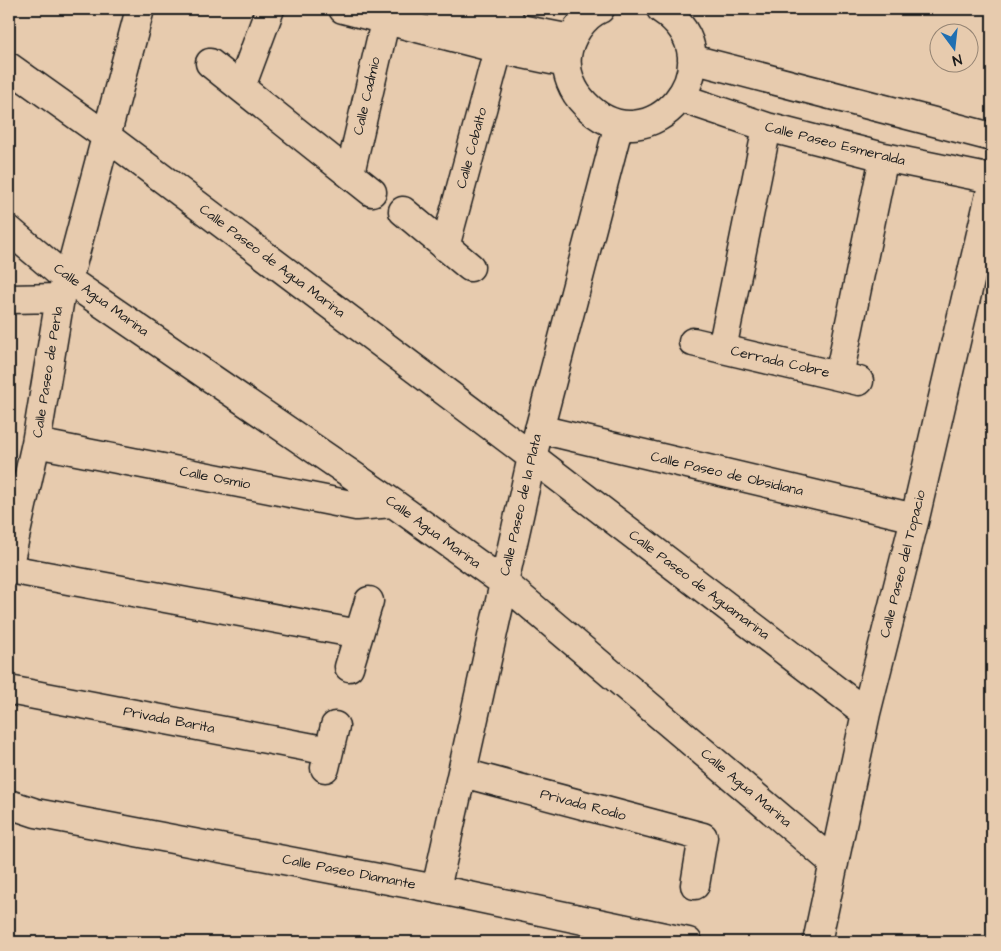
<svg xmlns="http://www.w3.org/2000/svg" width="1001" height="951" viewBox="0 0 1001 951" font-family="'Architects Daughter',sans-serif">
<rect width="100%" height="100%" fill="#e7cbae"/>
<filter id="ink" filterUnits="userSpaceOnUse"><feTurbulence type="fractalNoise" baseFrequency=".02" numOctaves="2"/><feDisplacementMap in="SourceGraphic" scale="10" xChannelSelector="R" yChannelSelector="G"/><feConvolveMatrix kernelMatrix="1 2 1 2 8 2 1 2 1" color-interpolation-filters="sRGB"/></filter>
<g filter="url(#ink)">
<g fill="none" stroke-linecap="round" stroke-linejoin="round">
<defs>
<path id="minor" d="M343 9 499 49 566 63
M440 9 505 26 571 39
M600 9C583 16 569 38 567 56 565 74 573 92 585 104 649 171 741 61 661 9
M692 59 992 137
M210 63 372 192
M9 67 106 136 532 457 866 713
M241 87 270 9
M681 98 767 127 884 157 992 179
M350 173 388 9
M403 211 470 267
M9 230 68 280 393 503 503 582 834 863
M445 247 509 9
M9 299 60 298
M693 342 859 381
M722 349 767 127
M839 376 884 157
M539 429 915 518
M36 443 356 506 393 503
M9 564 36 443 60 298 68 280 140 9
M9 569 359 634
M349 667 369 601
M9 690 329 751
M325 768 335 726
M463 773 703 837 695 885
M9 804 36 813 436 889 688 942
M436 889 532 457 619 124
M817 942 866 713 915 518 992 186"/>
</defs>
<use href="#minor" stroke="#1c1c1c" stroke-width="31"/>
<use href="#minor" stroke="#e7cbae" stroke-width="28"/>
</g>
</g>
<g text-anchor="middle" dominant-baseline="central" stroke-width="4.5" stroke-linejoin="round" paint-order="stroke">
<g font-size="14" fill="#1c1c1c" stroke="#e7cbae">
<text transform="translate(367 96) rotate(-77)">Calle Cadmio</text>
<text transform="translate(835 144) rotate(14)">Calle Paseo Esmeralda</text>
<text transform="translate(472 148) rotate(-75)">Calle Cobalto</text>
<text transform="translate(272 261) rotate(37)">Calle Paseo de Agua Marina</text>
<text transform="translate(101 300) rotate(36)">Calle Agua Marina</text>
<text transform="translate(780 362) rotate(13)">Cerrada Cobre</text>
<text transform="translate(48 372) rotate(-81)">Calle Paseo de Perla</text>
<text transform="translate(727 474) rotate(13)">Calle Paseo de Obsidiana</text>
<text transform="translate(215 478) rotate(11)">Calle Osmio</text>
<text transform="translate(521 505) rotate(-77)">Calle Paseo de la Plata</text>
<text transform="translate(433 532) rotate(36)">Calle Agua Marina</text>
<text transform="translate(903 564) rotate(-76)">Calle Paseo del Topacio</text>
<text transform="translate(699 585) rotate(37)">Calle Paseo de Aguamarina</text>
<text transform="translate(169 720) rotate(11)">Privada Barita</text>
<text transform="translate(746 788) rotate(40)">Calle Agua Marina</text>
<text transform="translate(583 805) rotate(15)">Privada Rodio</text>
<text transform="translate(349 872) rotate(11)">Calle Paseo Diamante</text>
</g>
</g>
<rect width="1001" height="951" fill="none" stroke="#e7cbae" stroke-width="30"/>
<rect x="15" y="15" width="971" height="921" fill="none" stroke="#1c1c1c" stroke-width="2" filter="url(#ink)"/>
<g transform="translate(954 48) rotate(165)"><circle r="24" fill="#e7cbae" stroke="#968574"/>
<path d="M0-4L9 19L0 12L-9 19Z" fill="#1f6fb2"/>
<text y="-8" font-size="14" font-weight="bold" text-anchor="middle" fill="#1c1c1c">N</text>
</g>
</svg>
